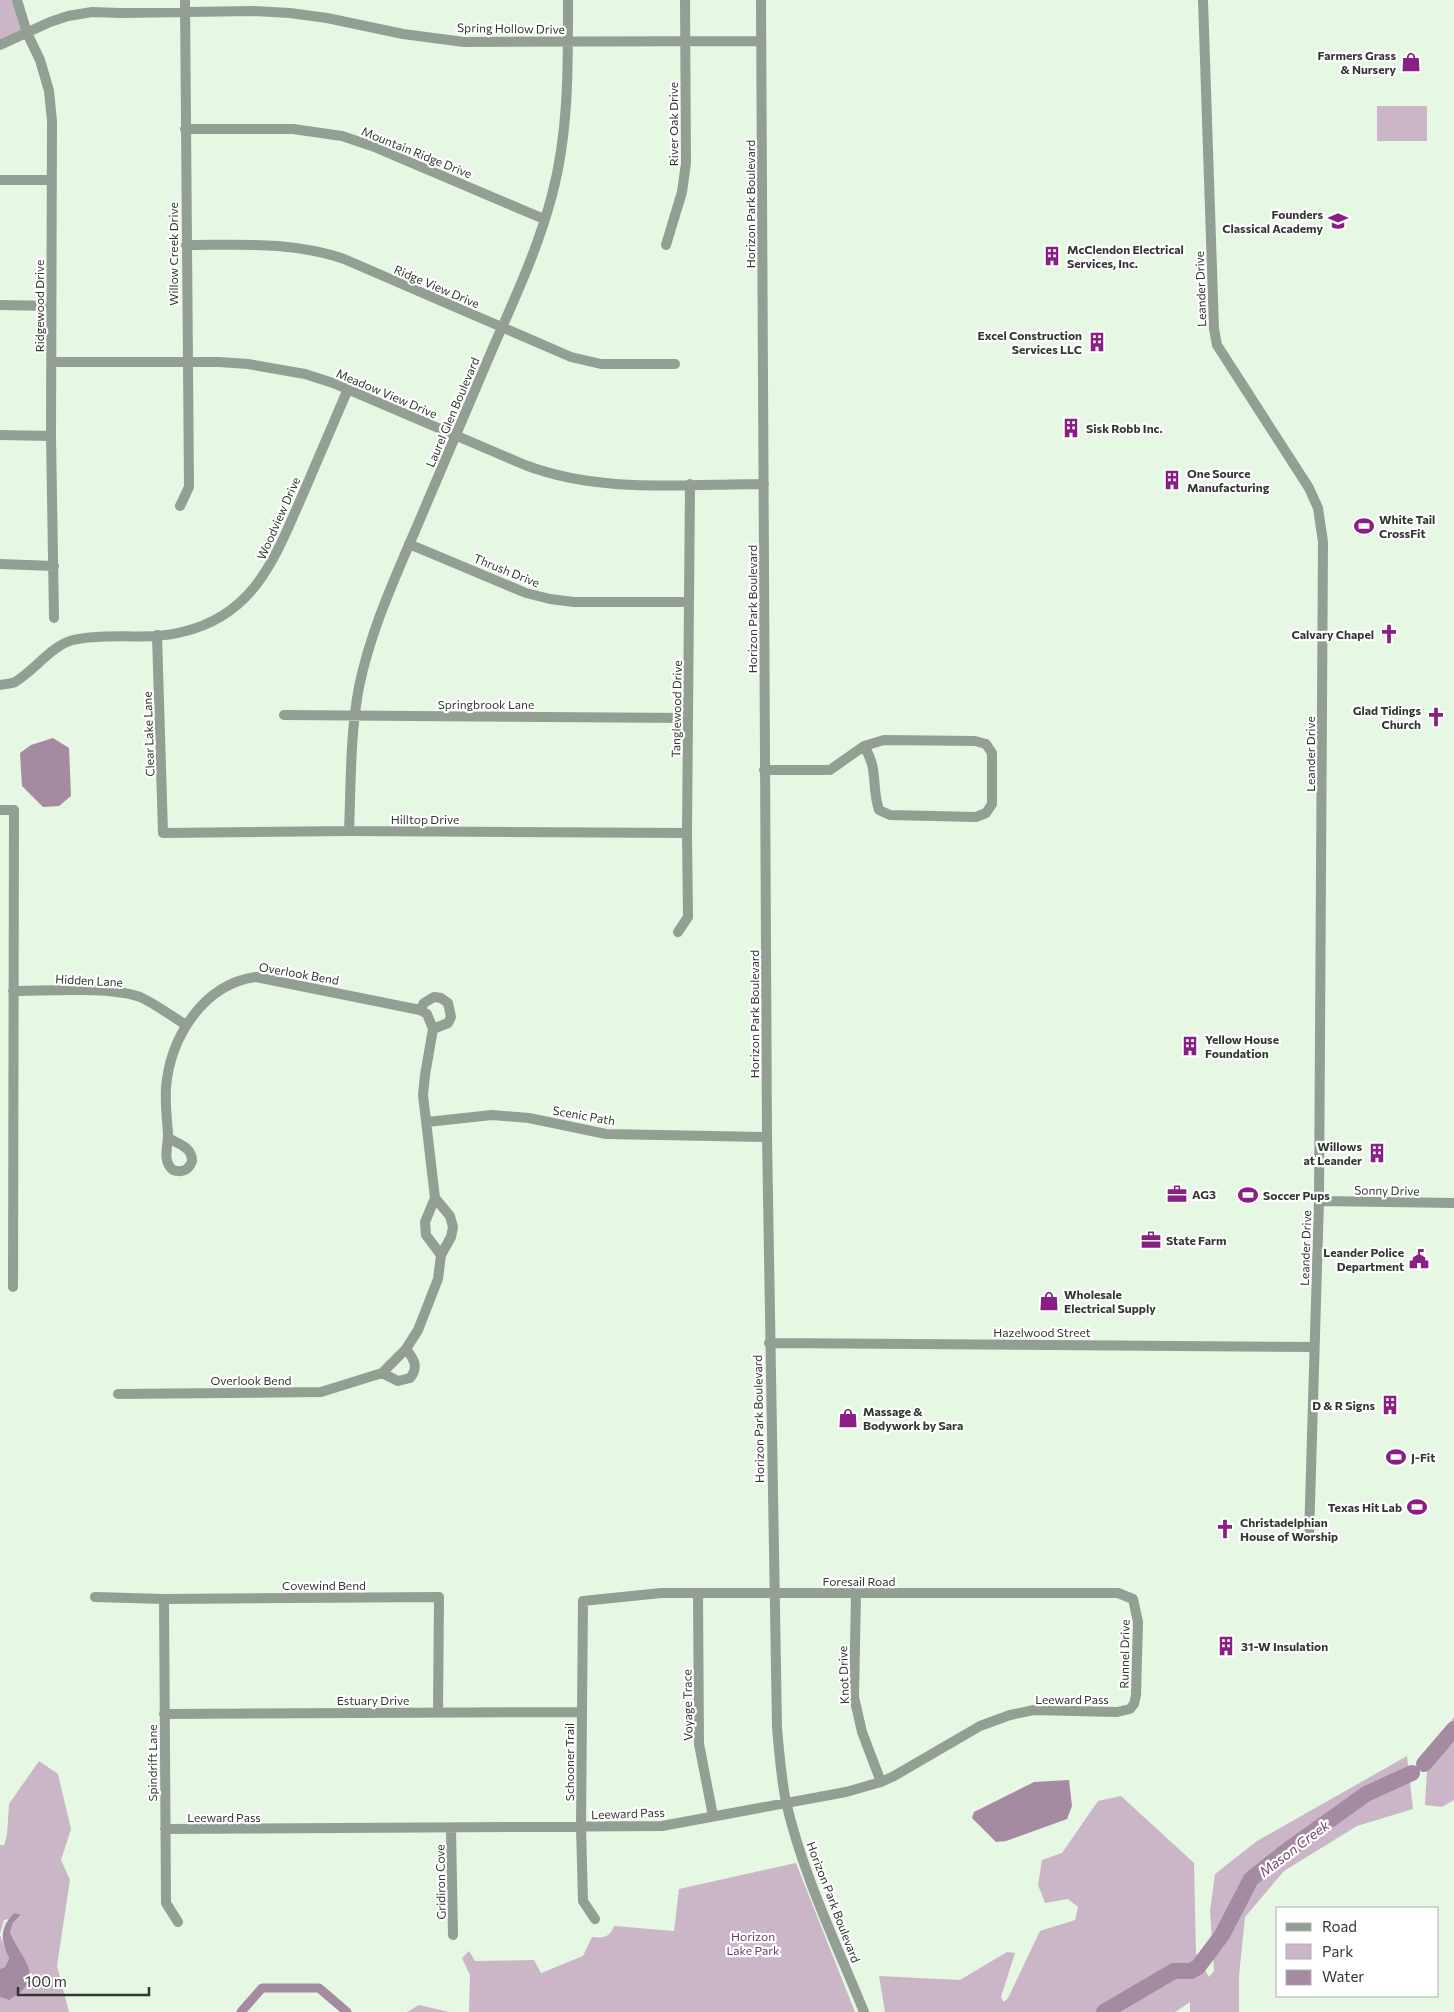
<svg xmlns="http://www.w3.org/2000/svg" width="1454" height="2012" viewBox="0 0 1454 2012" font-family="Commissioner,sans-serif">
<rect width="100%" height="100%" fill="#e6f7e4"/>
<path fill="#cbb6c8" d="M0 0H17L27 33 0 45Z
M1377 106H1427V141H1377Z
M1454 1717V1800L1442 1807 1425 1805 1428 1753Z
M1407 1756 1413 1809 1357 1826 1284 1871 1245 1917 1239 1976V2012H1190V2002L1175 2012H885L879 1976 960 1980 1007 1952 1015 1953 1001 1997 1004 2002 1008 1998 1040 1931 1075 1920 1078 1907 1068 1899 1045 1903 1038 1885 1042 1860 1062 1853 1098 1801 1121 1796 1194 1863 1196 1953 1209 1977 1214 1971 1210 1911 1215 1874 1257 1841Z
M39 1761 58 1774 71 1829 61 1860 70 1880 57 1966 69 2012H0V1997L9 2000 16 1945 10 1932 13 1923 21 1916 4 1920 0 1934V1845H4L7 1835 9 1804Z
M796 1863 855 2012H469L470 1975 462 1958 469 1951 475 1961 534 1960 541 1973 583 1956 592 1937C604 1938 609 1938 614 1926L674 1931 679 1889Z
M0 1935 9 1958 5 1967 0 1969Z
M419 2005 449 2012H407Z"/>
<path fill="#a58ba1" d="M53 738 69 748 71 796 59 806 43 807 22 786 20 753 31 745Z
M1069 1780 1072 1806 1067 1819 1006 1841 996 1842 972 1818 974 1812 1034 1782Z
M14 1913 21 1915 13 1923 10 1932C23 1963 48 1977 9 2000L0 1997V1969L5 1967 9 1958C0 1938 0 1928 14 1913Z"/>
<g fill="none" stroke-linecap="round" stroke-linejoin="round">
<path stroke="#a58ba1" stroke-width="9" d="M241 2012 262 1988H319L347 2012"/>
<path stroke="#a58ba1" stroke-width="16" d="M1424 1764 1454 1729
M1104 2012 1174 1971H1191L1198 1967 1222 1935 1251 1879 1285 1852 1366 1794 1412 1773"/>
<path stroke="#949f93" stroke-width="10" d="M17 0 27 33 40 60 49 91 52 121 51 436 54 618
M761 0 767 1137 777 1727C779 1752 781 1777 786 1802 803 1875 836 1943 864 2012
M1203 0 1214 329 1217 345 1309 488 1318 508 1323 542 1319 1201 1309 1537
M0 45 50 22 68 16 92 12 121 13 252 11 290 13 327 18 403 34 464 42 761 41
M185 129H293L342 136 372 146 544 219
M0 180H52
M186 245C239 245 292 241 344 259L571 357 601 364H675
M666 245 682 192 686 163 685 0
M0 305 51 306
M52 362H219L248 364 305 374 333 383 525 465C601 494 685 484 764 484
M0 435 51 436
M180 506 189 487 185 0
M409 544 526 593 550 599 574 602H689
M0 564 54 566
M157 635 163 833 349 831 687 833
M0 685C4 684 11 684 15 682 33 672 52 645 73 640 109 632 147 641 182 632 256 615 276 555 303 494 318 459 333 424 348 389
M284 715 688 718
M764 770H830L864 746C879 770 871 786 879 810L890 815 976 817 986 813 992 804V753L986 744 975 741 884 740 864 746
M0 810H14L13 1287
M349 831C351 784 350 734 359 687 370 633 393 582 415 531 440 471 466 411 492 350 514 300 538 249 552 195 569 132 568 65 568 0
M678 932 688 917 687 833 690 484
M13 991C46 991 111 986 140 997 156 1004 171 1016 186 1025
M420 1010 424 1003 434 997 441 998 448 1003 451 1017 448 1023 433 1029
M427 1122 492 1115 529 1118 606 1134 767 1137
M168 1138C179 1144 192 1147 192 1161 189 1170 182 1173 173 1170 162 1161 168 1147 168 1134 167 1119 165 1103 166 1088 170 1038 203 984 256 977L420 1010 427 1014 433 1029 425 1075 423 1095 435 1198 425 1222 426 1235 441 1255
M1319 1201 1454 1203
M769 1343 1314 1347
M382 1373 398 1381 410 1378C419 1367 414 1359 406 1349
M118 1394 321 1392 382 1373 406 1349 418 1330 438 1279 441 1255 451 1237 453 1227 450 1216 435 1198
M698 1593 699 1744 713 1816
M856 1594 854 1697 862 1732 881 1782
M95 1597 164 1599 439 1597 438 1712
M164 1599 166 1903 178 1922
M164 1714 582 1712
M451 1828 453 1935
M165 1829 662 1826 846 1792 881 1782 894 1776 980 1726 1010 1715 1034 1710 1117 1712 1130 1709 1134 1704 1136 1695 1138 1622 1133 1599 1118 1593H661L583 1601 581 1827 583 1901 595 1919"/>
</g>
<defs>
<symbol id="shop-bare" viewBox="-9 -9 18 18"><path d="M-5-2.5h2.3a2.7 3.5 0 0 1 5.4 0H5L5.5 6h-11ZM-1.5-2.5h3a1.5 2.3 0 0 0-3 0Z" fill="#891e84" stroke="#fff" stroke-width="2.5" paint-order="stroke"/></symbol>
<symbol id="school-bare" viewBox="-9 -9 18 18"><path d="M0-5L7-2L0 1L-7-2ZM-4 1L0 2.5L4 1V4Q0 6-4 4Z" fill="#891e84" stroke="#fff" stroke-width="2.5" paint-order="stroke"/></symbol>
<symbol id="building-bare" viewBox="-9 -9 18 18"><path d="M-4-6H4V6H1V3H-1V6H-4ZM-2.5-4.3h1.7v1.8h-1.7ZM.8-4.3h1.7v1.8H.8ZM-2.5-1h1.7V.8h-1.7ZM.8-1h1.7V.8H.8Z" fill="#891e84" stroke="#fff" stroke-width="2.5" paint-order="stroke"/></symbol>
<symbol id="stadium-bare" viewBox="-9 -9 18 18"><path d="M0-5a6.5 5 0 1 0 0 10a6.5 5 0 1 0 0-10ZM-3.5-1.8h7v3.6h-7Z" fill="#891e84" stroke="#fff" stroke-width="2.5" paint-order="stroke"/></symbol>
<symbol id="church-bare" viewBox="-9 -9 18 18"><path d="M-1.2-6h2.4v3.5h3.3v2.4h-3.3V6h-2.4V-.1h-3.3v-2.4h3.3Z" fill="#891e84" stroke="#fff" stroke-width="2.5" paint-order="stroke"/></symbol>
<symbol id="office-bare" viewBox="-9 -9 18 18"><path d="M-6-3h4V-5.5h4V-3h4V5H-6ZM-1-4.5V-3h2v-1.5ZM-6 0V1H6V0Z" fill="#891e84" stroke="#fff" stroke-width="2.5" paint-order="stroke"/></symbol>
<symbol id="civic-bare" viewBox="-9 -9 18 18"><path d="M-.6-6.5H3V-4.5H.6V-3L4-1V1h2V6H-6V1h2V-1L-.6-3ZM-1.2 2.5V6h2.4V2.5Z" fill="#891e84" stroke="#fff" stroke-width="2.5" paint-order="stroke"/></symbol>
</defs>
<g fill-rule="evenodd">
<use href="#shop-bare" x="1397" y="48" width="28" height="28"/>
<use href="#school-bare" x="1324" y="207" width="28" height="28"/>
<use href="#building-bare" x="1038" y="242" width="28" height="28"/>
<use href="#building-bare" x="1083" y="328" width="28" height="28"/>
<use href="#building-bare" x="1057" y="414" width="28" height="28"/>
<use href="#building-bare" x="1158" y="466" width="28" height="28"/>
<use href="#stadium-bare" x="1350" y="512" width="28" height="28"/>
<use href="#church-bare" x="1375" y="620" width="28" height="28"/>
<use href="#church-bare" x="1422" y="703" width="28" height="28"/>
<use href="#building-bare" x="1176" y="1032" width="28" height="28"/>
<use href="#building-bare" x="1363" y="1139" width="28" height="28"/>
<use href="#office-bare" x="1163" y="1180" width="28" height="28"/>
<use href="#stadium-bare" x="1234" y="1181" width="28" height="28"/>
<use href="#office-bare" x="1137" y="1226" width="28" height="28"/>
<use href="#civic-bare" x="1405" y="1245" width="28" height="28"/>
<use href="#shop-bare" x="1035" y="1287" width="28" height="28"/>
<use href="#building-bare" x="1376" y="1391" width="28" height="28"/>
<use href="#shop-bare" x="834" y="1404" width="28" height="28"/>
<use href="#stadium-bare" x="1382" y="1443" width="28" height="28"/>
<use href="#stadium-bare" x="1403" y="1493" width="28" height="28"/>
<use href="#church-bare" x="1211" y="1515" width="28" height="28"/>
<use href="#building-bare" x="1212" y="1632" width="28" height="28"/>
</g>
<g text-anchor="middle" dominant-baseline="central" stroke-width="4.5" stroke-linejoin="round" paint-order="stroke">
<g font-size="12" fill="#313831" stroke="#fff">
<text transform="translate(511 28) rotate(1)">Spring Hollow Drive</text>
<text transform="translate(673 124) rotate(-90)">River Oak Drive</text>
<text transform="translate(417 152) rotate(22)">Mountain Ridge Drive</text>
<text transform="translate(750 204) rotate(-90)">Horizon Park Boulevard</text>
<text transform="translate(173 254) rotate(-90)">Willow Creek Drive</text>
<text transform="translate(437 286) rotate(23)">Ridge View Drive</text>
<text transform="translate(1200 289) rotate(-92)">Leander Drive</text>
<text transform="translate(39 306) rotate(-90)">Ridgewood Drive</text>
<text transform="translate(387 393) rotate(23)">Meadow View Drive</text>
<text transform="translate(452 412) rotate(-67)">Laurel Glen Boulevard</text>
<text transform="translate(278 518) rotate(-66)">Woodview Drive</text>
<text transform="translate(507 570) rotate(22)">Thrush Drive</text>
<text transform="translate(752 609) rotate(-90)">Horizon Park Boulevard</text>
<text x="486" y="704">Springbrook Lane</text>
<text transform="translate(676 709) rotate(-89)">Tanglewood Drive</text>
<text transform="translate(148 734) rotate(-92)">Clear Lake Lane</text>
<text transform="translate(1310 754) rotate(-90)">Leander Drive</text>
<text x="425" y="819">Hilltop Drive</text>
<text transform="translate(299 973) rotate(10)">Overlook Bend</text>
<text transform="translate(89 980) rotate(3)">Hidden Lane</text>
<text transform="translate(754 1014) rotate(-90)">Horizon Park Boulevard</text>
<text transform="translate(584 1115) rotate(10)">Scenic Path</text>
<text transform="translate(1387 1190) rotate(1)">Sonny Drive</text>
<text transform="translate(1305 1248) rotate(-88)">Leander Drive</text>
<text x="1042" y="1332">Hazelwood Street</text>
<text x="251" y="1380">Overlook Bend</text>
<text transform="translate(758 1419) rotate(-91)">Horizon Park Boulevard</text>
<text x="859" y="1581">Foresail Road</text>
<text x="324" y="1585">Covewind Bend</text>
<text transform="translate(1124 1654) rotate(-89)">Runnel Drive</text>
<text transform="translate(843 1675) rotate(-92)">Knot Drive</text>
<text x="1072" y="1699">Leeward Pass</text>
<text x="373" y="1700">Estuary Drive</text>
<text transform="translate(687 1705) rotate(-91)">Voyage Trace</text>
<text transform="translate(569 1762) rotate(-90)">Schooner Trail</text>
<text transform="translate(152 1763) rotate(-90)">Spindrift Lane</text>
<text transform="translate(628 1813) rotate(-2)">Leeward Pass</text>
<text x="224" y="1817">Leeward Pass</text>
<text transform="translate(440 1882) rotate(-91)">Gridiron Cove</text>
<text transform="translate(834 1902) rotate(69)">Horizon Park Boulevard</text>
</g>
<g font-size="12" font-weight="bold" fill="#313831" stroke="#fff" text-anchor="start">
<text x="1396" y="55" text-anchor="end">Farmers Grass<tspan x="1396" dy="14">&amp; Nursery</tspan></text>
<text x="1323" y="214" text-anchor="end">Founders<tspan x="1323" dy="14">Classical Academy</tspan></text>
<text x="1067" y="249">McClendon Electrical<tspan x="1067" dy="14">Services, Inc.</tspan></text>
<text x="1082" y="335" text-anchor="end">Excel Construction<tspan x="1082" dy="14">Services LLC</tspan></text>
<text x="1086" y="428">Sisk Robb Inc.</text>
<text x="1187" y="473">One Source<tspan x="1187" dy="14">Manufacturing</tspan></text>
<text x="1379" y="519">White Tail<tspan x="1379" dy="14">CrossFit</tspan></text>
<text x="1374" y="634" text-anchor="end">Calvary Chapel</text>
<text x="1421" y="710" text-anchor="end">Glad Tidings<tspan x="1421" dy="14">Church</tspan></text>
<text x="1205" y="1039">Yellow House<tspan x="1205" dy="14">Foundation</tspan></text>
<text x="1362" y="1146" text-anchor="end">Willows<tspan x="1362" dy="14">at Leander</tspan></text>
<text x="1192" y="1194">AG3</text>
<text x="1263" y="1195">Soccer Pups</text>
<text x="1166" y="1240">State Farm</text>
<text x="1404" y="1252" text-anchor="end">Leander Police<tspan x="1404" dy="14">Department</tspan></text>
<text x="1064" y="1294">Wholesale<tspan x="1064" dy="14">Electrical Supply</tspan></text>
<text x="1375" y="1405" text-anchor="end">D &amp; R Signs</text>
<text x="863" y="1411">Massage &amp;<tspan x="863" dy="14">Bodywork by Sara</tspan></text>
<text x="1411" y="1457">J-Fit</text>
<text x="1402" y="1507" text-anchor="end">Texas Hit Lab</text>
<text x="1240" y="1522">Christadelphian<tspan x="1240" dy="14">House of Worship</tspan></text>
<text x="1241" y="1646">31-W Insulation</text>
</g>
<g font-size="12" fill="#663f62" stroke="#fff">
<text x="753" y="1936">Horizon<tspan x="753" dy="14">Lake Park</tspan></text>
</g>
<g font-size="14" font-style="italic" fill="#6f486b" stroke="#fff">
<text transform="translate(1294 1848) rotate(-37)">Mason Creek</text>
</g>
</g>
<rect x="1276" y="1907" width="162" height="90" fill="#ffffff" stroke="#adafad"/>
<rect x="1286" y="1923" width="25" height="8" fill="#949f93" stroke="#adafad"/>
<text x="1322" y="1932" font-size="15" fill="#313831">Road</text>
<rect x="1286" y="1944" width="25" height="15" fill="#cbb6c8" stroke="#adafad"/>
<text x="1322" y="1957" font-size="15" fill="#313831">Park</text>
<rect x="1286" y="1970" width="25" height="15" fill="#a58ba1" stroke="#adafad"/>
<text x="1322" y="1982" font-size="15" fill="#313831">Water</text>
<path d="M18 1987v8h131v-8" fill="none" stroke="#313831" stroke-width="2.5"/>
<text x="25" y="1987" font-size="15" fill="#313831" stroke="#ffffff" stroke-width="4" paint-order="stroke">100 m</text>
</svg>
